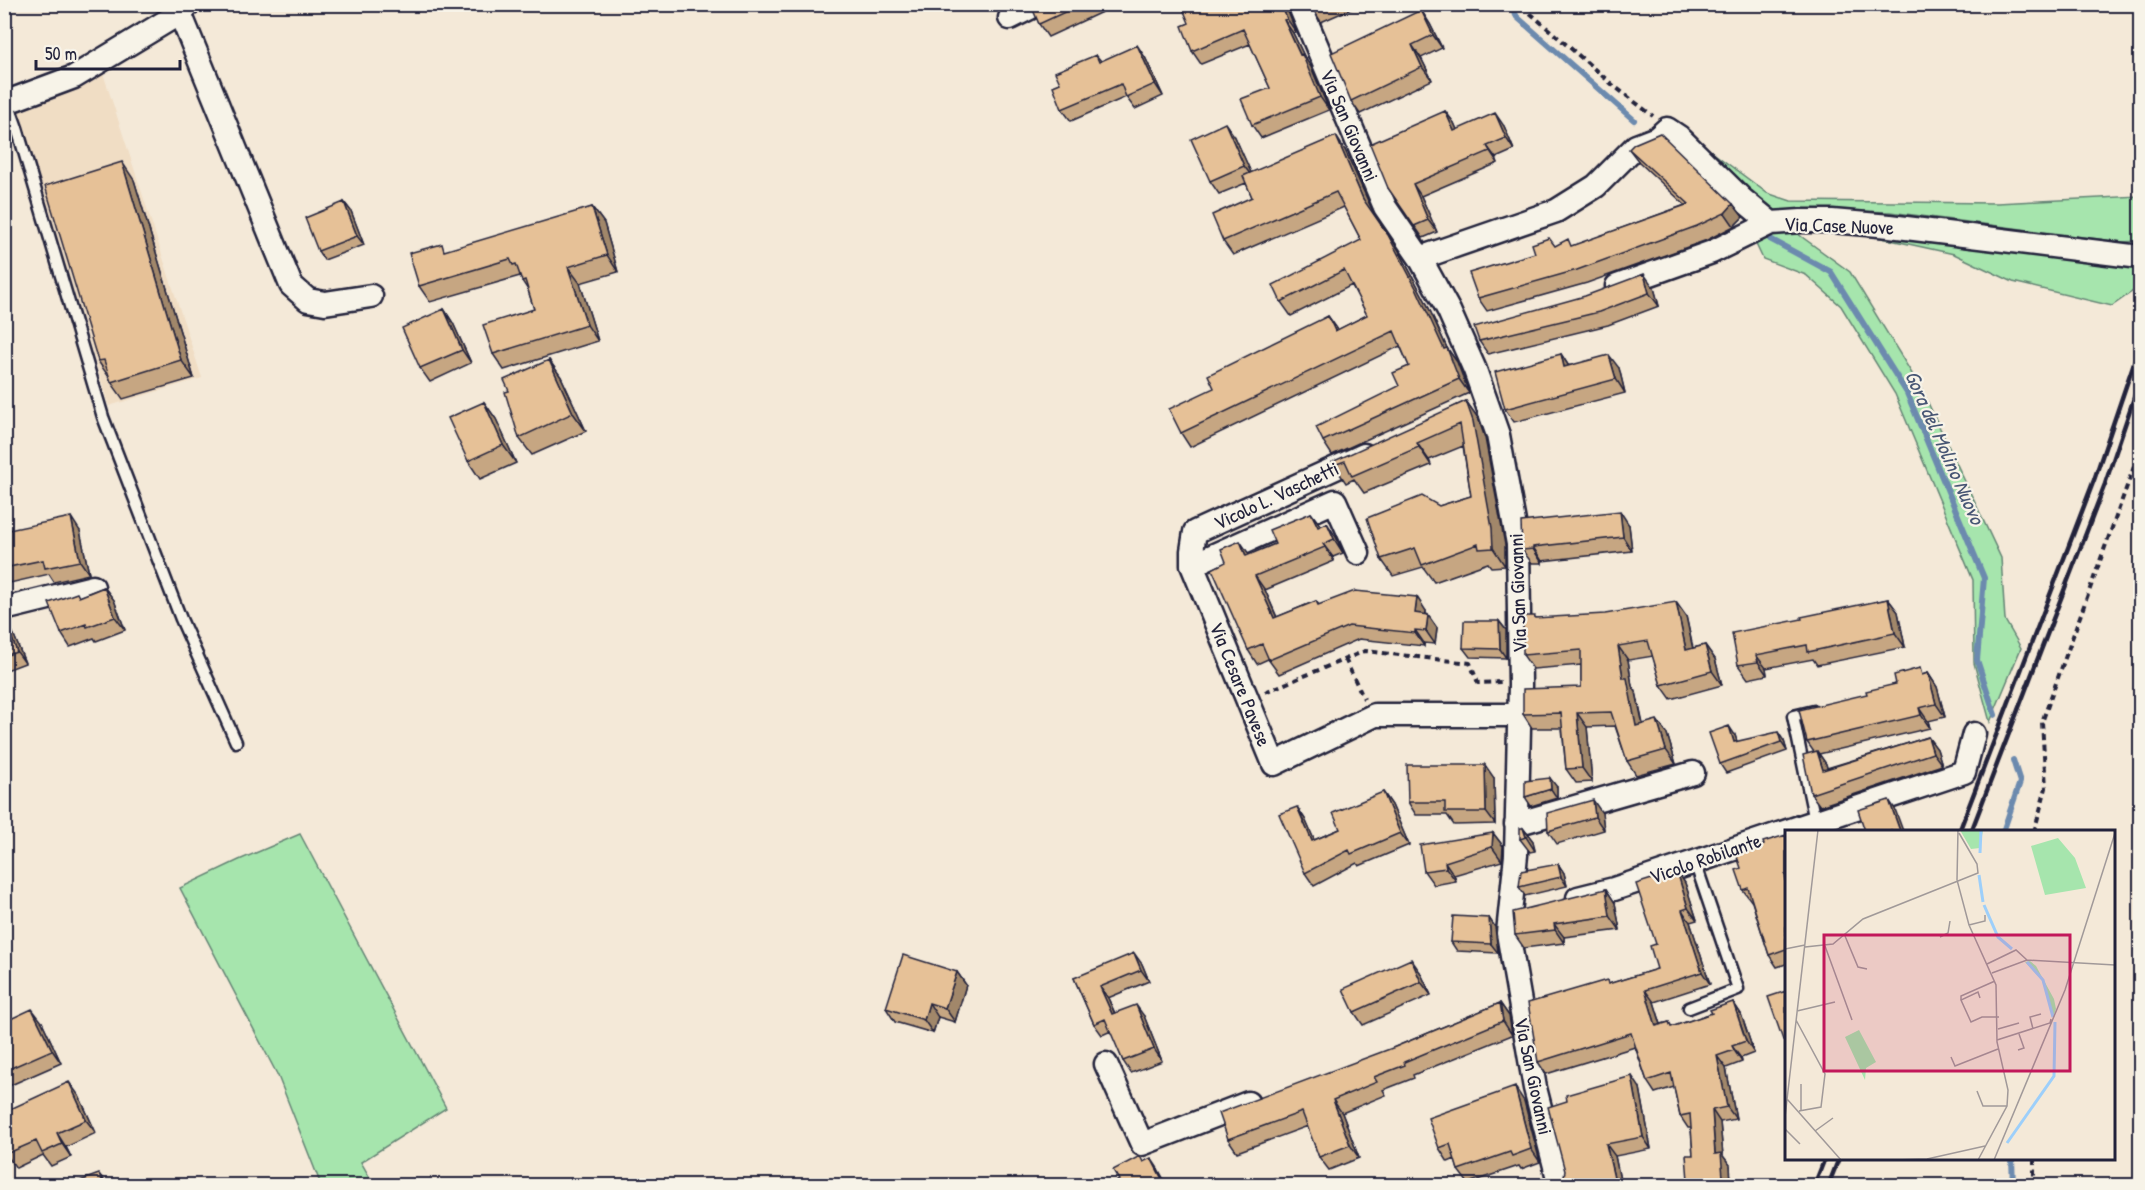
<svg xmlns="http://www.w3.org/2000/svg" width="2145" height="1190" viewBox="0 0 2145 1190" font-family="'Patrick Hand',sans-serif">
<rect width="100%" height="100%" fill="#f4e9d8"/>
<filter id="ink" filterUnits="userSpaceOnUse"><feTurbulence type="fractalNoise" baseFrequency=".0167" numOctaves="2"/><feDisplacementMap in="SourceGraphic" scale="12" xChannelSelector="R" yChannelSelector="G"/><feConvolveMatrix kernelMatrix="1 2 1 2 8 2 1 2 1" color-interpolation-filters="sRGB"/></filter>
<g filter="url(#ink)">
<path fill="#f0ddc4" d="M102 70 202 378 109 406 16 105Z"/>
<path fill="#a6e5ad" stroke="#648474" stroke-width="1.5" d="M1672 122 1767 193 1791 201 1997 203 2140 196V241L2122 242 1890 212 1823 210 1772 214Z
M1791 229 1850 272 1922 390 2001 558 2005 620 2021 648 1990 722 1974 663 1973 580 1895 394 1841 306 1806 275 1763 259 1754 240Z
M1863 234 2079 258 2140 268V286L2112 306 2013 282 1954 254Z
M300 834 446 1108 361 1162 374 1185H321L278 1076 180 888 239 860Z"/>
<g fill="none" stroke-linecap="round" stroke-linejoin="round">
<path stroke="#6c8aae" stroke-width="6" d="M1510 4 1517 17 1634 120
M1770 239 1831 272 1907 393 1984 578 1977 660 1995 715
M2003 832 2020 782 2013 760
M2012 1158 2013 1186"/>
<defs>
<path id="lane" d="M7 100 17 128 103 417 181 619 236 742
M1814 711 1793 716 1815 821
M1689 1008 1738 989 1695 862"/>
<path id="street" d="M1299 4 1385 207 1420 258 1449 311 1475 370 1498 435 1518 544 1520 685 1516 855 1508 933 1535 1088 1560 1186
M180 13 291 285 308 300 325 303 371 296
M1010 18 1038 4
M4 101 15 99 74 77 180 13 189 4
M1420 258 1556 211 1596 186 1636 146 1657 138 1667 129 1679 137 1743 200 1771 223
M1617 286 1712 252 1771 223 1801 221H1832L1890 226 2140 257
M1358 553 1335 501 1192 565 1274 764 1375 715H1519
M1192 565V551L1195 532 1364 455
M4 609 93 587
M1516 824 1693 773
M1578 898 1614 889 1964 772 1974 734
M1106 1064 1142 1144 1248 1103"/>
</defs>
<use href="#lane" stroke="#22223b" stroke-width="15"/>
<use href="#street" stroke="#22223b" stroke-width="27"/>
<path stroke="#22223b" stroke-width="4" stroke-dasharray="6 4.5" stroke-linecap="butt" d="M1525 4 1530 13 1614 86 1653 116
M1345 659 1364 699
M1265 692 1365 651 1470 663 1478 683 1502 682
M2034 832 2046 788 2042 722 2140 450
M2034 1186V1158"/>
<use href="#lane" stroke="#f7f3e8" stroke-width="10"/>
<use href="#street" stroke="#f7f3e8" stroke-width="22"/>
<path stroke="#22223b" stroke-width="4.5" d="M1959 832 2094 480 2140 345
M1971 832 2105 484 2140 380
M1814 1186 1825 1158
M1828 1186 1839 1158"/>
</g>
<path fill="#c6a682" stroke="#22223b" stroke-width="1.5" d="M1032 4H1119L1048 37 1039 24Z
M1310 4H1362L1321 22Z
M1287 9 1296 32 1293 33 1305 58 1311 67 1329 110 1261 138 1252 125 1270 88 1250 44 1201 64 1192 51 1189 23Z
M1421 10 1430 24 1442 48 1421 58 1432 80 1360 114 1351 101Z
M1096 55 1101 61 1145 57 1163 96 1135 109 1126 97 1071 121 1062 109 1060 83Z
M1445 111 1454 123 1457 130 1504 126 1514 150 1496 158 1498 163 1421 196 1437 232 1423 238 1388 188Z
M1235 137 1251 173 1345 150 1373 212 1398 249 1427 304 1447 348 1457 362 1469 393 1332 455 1323 441 1399 386 1409 366 1400 346 1190 447 1181 433 1214 388 1328 316 1338 330 1367 315 1352 285 1291 316 1281 302 1361 240 1344 207 1233 255 1223 241 1252 197 1246 183 1219 194 1210 181Z
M1629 149 1733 204 1743 217 1734 226 1707 240 1587 283 1487 311 1478 298 1535 253 1555 246H1573L1685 205 1639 162Z
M134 180 194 378 123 399 111 382 109 377 98 361Z
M344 202 351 211 364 245 324 260 318 251Z
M592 207 604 223 618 272 580 283 598 341 504 370 493 354 534 309 528 290 522 281 520 276 430 302 419 286Z
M1654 288 1659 306 1608 325 1488 354 1479 341Z
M444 309 453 323 471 363 430 382 420 368Z
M1561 354 1568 365 1619 368 1625 393 1514 422 1505 409Z
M549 360 561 377 586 431 532 455 519 438 509 391Z
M1466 401 1478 418 1485 438 1505 545V566L1491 567 1488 563 1434 582 1423 567 1393 576 1381 559 1439 506 1471 496 1463 446 1429 460 1431 465 1364 493 1354 479 1346 483 1334 465Z
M484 402 496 419 516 463 480 479 468 461Z
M1311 513 1321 526 1336 537 1343 553 1333 557 1334 561 1265 590 1277 617 1316 601 1319 605 1426 611V614L1437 628 1435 644 1424 643V646L1359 639 1279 674 1268 659 1257 664 1248 650 1226 562 1249 555 1275 544Z
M1629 525 1632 551 1542 561V563H1532L1522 550Z
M4 531H80L89 574 54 582 49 574 10 583 4 575Z
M104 587 114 600 125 630 96 641 94 638 70 647 61 633 80 596Z
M1888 599 1898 612 1905 647 1817 665 1813 659 1766 668 1767 675 1748 679 1738 665 1802 619Z
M1686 616 1693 648 1705 645 1715 659 1722 685 1671 699 1661 685 1653 656 1628 660 1632 686 1636 692 1643 724 1667 734 1676 764 1636 775 1627 761 1615 726 1587 727 1592 782 1576 783 1566 769 1562 728H1532L1523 714 1581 687V665L1533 669 1523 655 1536 618Z
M5 621 13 633 25 663 4 671V622Z
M1499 621 1506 630V658L1470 657 1463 648Z
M1928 673 1937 687 1945 717 1928 721 1930 728 1819 754 1826 764 1827 768 1928 737 1937 749 1942 765 1820 806 1811 794 1814 752 1807 742 1867 694Z
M1735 735 1737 742 1784 741 1787 751 1726 773 1720 764Z
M1494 778 1495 824 1454 825 1447 815H1416L1408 802Z
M1557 787V798L1531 806 1525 797Z
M1383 792 1392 805 1409 845 1359 866 1357 863 1314 886 1305 873 1297 807 1305 819 1314 840 1340 829Z
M1602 813 1604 830 1557 844 1548 831Z
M1523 828 1533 841 1535 851 1530 852 1520 839Z
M1493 833 1503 846 1502 861 1454 875 1456 881 1434 885 1424 871Z
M1786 836V964L1777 967 1769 955 1752 902 1743 890 1741 868 1764 845Z
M1558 864 1564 873 1567 886 1525 896 1519 887Z
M1677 871 1685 883 1697 920 1690 922 1710 984 1654 1002 1661 1024 1669 1022 1672 1027 1712 1013 1733 1002 1741 1014 1754 1053 1741 1058 1742 1062 1726 1068 1736 1119 1720 1122 1723 1156 1730 1165 1731 1185H1692L1688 1180 1693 1155 1691 1128H1688L1680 1116 1674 1087 1655 1093 1647 1081 1635 1047 1546 1074 1538 1062 1609 984 1657 969 1656 944Z
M1606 889 1615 903 1620 930 1564 937V943L1524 948 1515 935Z
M1489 918 1495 927 1498 953 1457 951 1451 942Z
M1142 964 1149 981 1108 998 1115 1013 1144 1016 1162 1061 1131 1073 1123 1061 1111 1031 1102 1035 1094 1024 1074 978Z
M957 972 966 985 955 1022 938 1017 933 1033 895 1022 886 1008Z
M1420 972 1431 995 1363 1025 1354 1012Z
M1500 1003 1509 1016 1512 1035 1413 1075 1414 1078 1383 1090 1386 1095 1342 1113 1359 1158 1329 1170 1319 1157 1308 1126 1237 1152 1228 1139 1395 1047Z
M4 1022H42L61 1063 4 1088Z
M1640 1088 1651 1149 1615 1156 1621 1185H1565Z
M79 1096 96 1133 66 1147 71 1157 51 1166 43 1155 16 1168 6 1154Z
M1524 1101 1540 1162 1521 1169 1519 1166 1468 1183 1458 1170 1455 1159 1448 1162 1439 1148Z"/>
<path fill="#a1876a" stroke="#22223b" stroke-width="1.5" d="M1281 4H1287V9L1296 32 1287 19Z
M1421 10 1430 24 1442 48 1433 35Z
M1284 20 1293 33 1305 58 1311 67 1329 110 1320 97Z
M1137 45 1145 57 1163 96 1155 84Z
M1412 45 1421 58 1432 80 1422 67Z
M1445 111 1454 123 1463 143 1454 131Z
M1495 113 1504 126 1514 150 1506 138Z
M1225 123 1235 137 1254 179 1244 166Z
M1336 136 1345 150 1373 212 1398 249 1427 304 1447 348 1457 362 1469 393 1459 379 1363 199Z
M1487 146 1496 158 1498 163 1490 151Z
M122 162 134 180 194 378 181 360Z
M1413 184 1421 196 1437 232 1428 220Z
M344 202 351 211 364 245 357 236Z
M1733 204 1743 217 1734 226 1725 213Z
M592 207 604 223 618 272 607 255Z
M568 267 580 283 598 341 587 325Z
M1644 274 1654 288 1659 306 1649 293Z
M444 309 453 323 471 363 462 350Z
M1328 316 1338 330 1335 331Z
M1561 354 1570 368 1564 367Z
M1609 355 1619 368 1625 393 1616 379Z
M549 360 561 377 586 431 573 413Z
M1466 401 1478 418 1485 438 1505 545V566L1493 548Z
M484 402 496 419 516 463 503 445Z
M1417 443 1429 460 1431 465 1419 447Z
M1620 511 1629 525 1632 551 1623 537Z
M1311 513 1321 526 1318 527Z
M71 517 80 531 89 574 80 561Z
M1327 523 1336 537 1343 553 1334 539Z
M1240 541 1249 554 1246 556Z
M1323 544 1333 557 1334 561 1325 547Z
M1533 547 1542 561V563L1533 549Z
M1255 576 1265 590 1283 632 1274 618Z
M104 587 114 600 125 630 115 617Z
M1417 597 1426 611 1424 627 1415 613Z
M1888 599 1898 612 1905 647 1895 633Z
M1676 602 1686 616 1696 664 1686 650Z
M1428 615 1437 628 1435 644 1426 631Z
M5 621 13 633 25 663 17 652Z
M1499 621 1506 630V658L1500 649Z
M1415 630 1424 643V646L1415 633Z
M1705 645 1715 659 1722 685 1712 671Z
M1618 646 1628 660 1632 686 1636 692 1646 740 1636 726 1623 678Z
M1756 655 1766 668 1767 675 1758 662Z
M1928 673 1937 687 1945 717 1936 704Z
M1919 708 1928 721 1930 728 1921 715Z
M1577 713 1587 727 1592 782 1582 768Z
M1657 720 1667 734 1676 764 1666 750Z
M1729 726 1735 735 1740 751 1734 742Z
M1778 732 1784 741 1787 751 1781 742Z
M1928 737 1937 749 1942 765 1933 753Z
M1817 751 1826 764 1831 782 1823 770Z
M1485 765 1494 778 1495 824 1486 812Z
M1550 778 1557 787V798L1551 789Z
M1383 792 1392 805 1409 845 1400 833Z
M1593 800 1602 813 1604 830 1595 817Z
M1889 800 1895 809 1903 831H1900Z
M1297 807 1305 819 1320 853 1312 841Z
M1523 828 1533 841 1535 851 1526 837Z
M1493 833 1503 846 1502 861 1492 847Z
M1445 862 1454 875 1456 881 1446 868Z
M1558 864 1564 873 1567 886 1561 877Z
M1677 871 1685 883 1697 920 1688 908Z
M1606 889 1615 903 1620 930 1610 916Z
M1682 910 1690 922 1710 984 1702 972Z
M1489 918 1495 927 1498 953 1491 944Z
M1554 924 1564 937V943L1555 930Z
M1134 953 1142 964 1149 981 1141 970Z
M1411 959 1420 972 1431 995 1421 982Z
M957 972 966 985 955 1022 945 1008Z
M1100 987 1108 998 1120 1026 1112 1014Z
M1645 990 1654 1002 1665 1038 1656 1026Z
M1733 1002 1741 1014 1754 1053 1746 1041Z
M929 1003 938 1017 933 1033 924 1020Z
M1500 1003 1509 1016 1512 1035 1503 1021Z
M1136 1005 1144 1016 1162 1061 1154 1049Z
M32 1009 42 1022 61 1063 52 1050Z
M1732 1046 1741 1058 1742 1062 1734 1050Z
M1717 1056 1726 1068 1736 1119 1727 1107Z
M1632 1076 1640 1088 1651 1149 1643 1137Z
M69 1082 79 1096 96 1133 86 1120Z
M1515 1087 1524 1101 1540 1162 1531 1149Z
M1333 1100 1342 1113 1359 1158 1350 1145Z
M1712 1110 1720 1122 1723 1156 1730 1165 1731 1185H1729L1723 1177 1715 1154Z
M57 1133 66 1147 71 1157 62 1144Z
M1606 1144 1615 1156 1621 1185H1619L1614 1178Z
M1151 1158 1157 1167 1167 1185H1165Z
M99 1174 108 1185H104Z"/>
<path fill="#e6c197" stroke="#22223b" stroke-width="1.5" d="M1032 4H1082L1039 24 1031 5Z
M1181 4H1281L1287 19 1284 20 1300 55 1302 54 1320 97 1252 125 1241 99 1270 88 1243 29 1192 51 1182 26 1189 23Z
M1310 4H1321L1312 8Z
M1421 10 1433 35 1412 45 1422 67 1351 101 1331 53Z
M1137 45 1155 84 1126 97 1121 84 1062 109 1053 86 1060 83 1055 72 1096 55 1099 62Z
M1445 111 1454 131 1495 113 1506 138 1487 146 1490 151 1413 184 1428 220 1414 226 1388 188 1370 144Z
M1225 123 1244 166 1210 181 1191 139Z
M1660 133 1733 204 1725 213 1697 226 1577 270 1478 298 1469 273 1535 253 1532 244 1549 238 1555 246 1568 239 1571 246 1689 204 1629 149 1634 144Z
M1336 136 1363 199 1388 235 1417 290 1444 349 1447 348 1459 379 1323 441 1316 427 1399 386 1393 373 1409 366 1394 331 1181 433 1169 409 1214 388 1208 375 1328 316 1335 331 1367 315 1344 270 1281 302 1273 285 1361 240 1336 192 1223 241 1212 215 1252 197 1243 176Z
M122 162 181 360 111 382 104 360 98 361 45 186Z
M344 202 357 236 318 251 305 218Z
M592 207 607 255 568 267 587 325 493 354 483 325 534 309 525 280 522 281 516 264 513 265 510 259 419 286 409 253 442 244 444 251Z
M1644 274 1649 293 1599 312 1479 341 1474 327 1585 296Z
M444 309 462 350 420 368 402 328Z
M1561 354 1564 367 1609 355 1616 379 1505 409 1495 372Z
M549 360 573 413 519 438 505 392 509 391 504 380Z
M1466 401 1473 421 1492 528 1493 548 1479 549 1478 544 1422 565 1415 548 1381 559 1367 518 1422 496 1439 506 1471 496 1460 424 1417 443 1419 447 1352 476 1345 461 1334 465 1332 462Z
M484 402 503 445 468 461 448 418Z
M1620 511 1623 537 1533 547V549L1522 550 1521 522Z
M1311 513 1318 527 1327 523 1334 539 1323 544 1325 547 1255 576 1274 618 1316 601 1318 605 1355 591 1417 597 1415 613 1428 615 1426 631 1415 630V633L1349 626 1269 660 1262 644 1248 650 1212 569 1226 562 1221 549 1240 541 1246 556 1275 544 1269 530Z
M71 517 80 561 45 568 43 560 4 568V531Z
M104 587 115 617 87 627 86 624 61 633 49 603 77 593 79 597Z
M1888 599 1895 633 1808 652 1807 645 1756 655 1758 662 1738 665 1732 633 1802 619 1801 617Z
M1676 602 1686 650 1705 645 1712 671 1661 685 1648 641 1618 646 1623 678H1627L1636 726 1657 720 1666 750 1627 761 1611 712 1577 713 1582 768 1566 769 1561 713 1523 714V689L1581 687V650L1523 655V616H1535V618L1605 614Z
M5 621 17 652 4 656V622Z
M1464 621H1499L1500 649 1463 648Z
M1920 668 1922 675 1928 673 1936 704 1919 708 1921 715 1807 742 1799 710 1867 694 1866 691 1896 684 1894 675Z
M1729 726 1734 742 1778 732 1781 742 1720 764 1709 733Z
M1928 737 1933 753 1811 794 1803 755 1817 751 1823 770Z
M1407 765H1485L1486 812H1445V802H1408Z
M1550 778 1551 789 1525 797V781Z
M1383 792 1400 833 1351 854 1349 850 1305 873 1279 814 1297 807 1312 841 1340 829 1333 813Z
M1593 800 1595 817 1548 831 1547 813Z
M1889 800 1900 831H1865L1858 810Z
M1520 828H1523L1526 837 1520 839Z
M1493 833 1492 847 1445 862 1446 868 1424 871 1420 845Z
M1786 835V875H1785L1786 880V949L1769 955 1748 888 1743 890 1736 870 1741 868 1736 854 1764 845 1763 842Z
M1558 864 1561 877 1519 887 1521 871Z
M1677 871 1688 908 1682 910 1702 972 1645 990 1656 1026 1669 1022 1671 1027 1712 1013 1710 1010 1733 1002 1746 1041 1732 1046 1734 1050 1717 1056 1727 1107 1712 1110 1715 1154 1721 1153 1723 1177 1688 1180 1686 1155H1693L1690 1114 1680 1116 1671 1073 1647 1081 1631 1033 1538 1062 1528 1003 1607 980 1608 984 1657 969 1650 946 1656 944 1636 884Z
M1606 889 1610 916 1554 924 1555 930 1515 935 1513 912Z
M1453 916 1489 918 1491 944 1451 942Z
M1134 953 1141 970 1100 987 1112 1014 1136 1005 1154 1049 1123 1061 1105 1019 1094 1024 1074 978Z
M903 955 957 972 945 1008 929 1003 924 1020 886 1008Z
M1411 959 1421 982 1354 1012 1343 989Z
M1786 991V1039L1783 1040 1768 997Z
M1500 1003 1503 1021 1404 1062 1405 1065 1374 1077 1377 1082 1333 1100 1350 1145 1319 1157 1302 1112 1228 1139 1219 1113 1395 1047Z
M32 1009 52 1050 4 1071V1022Z
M1632 1076 1643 1137 1606 1144 1614 1178 1584 1185H1565L1563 1180 1565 1171 1548 1107 1567 1101 1566 1095Z
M69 1082 86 1120 57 1133 62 1144 42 1153 36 1141 6 1154 4 1150V1112Z
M1515 1087 1531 1149 1512 1156 1510 1152 1458 1170 1450 1144 1439 1148 1428 1118Z
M1140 1156 1143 1162 1151 1158 1165 1185H1115L1114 1183 1119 1180 1113 1170Z
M99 1174 104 1185H69Z
M1275 1178 1278 1185H1252Z"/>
</g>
<g text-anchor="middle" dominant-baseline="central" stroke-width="4.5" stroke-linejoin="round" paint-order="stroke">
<g font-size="20" fill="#22223b" stroke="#f7f3e8">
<text transform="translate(1350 125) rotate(67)">Via San Giovanni</text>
<text transform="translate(1839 225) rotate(2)">Via Case Nuove</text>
<text transform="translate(1276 495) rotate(-25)">Vicolo L. Vaschetti</text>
<text transform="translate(1517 593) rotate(-92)">Via San Giovanni</text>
<text transform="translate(1241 684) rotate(68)">Via Cesare Pavese</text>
<text transform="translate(1705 858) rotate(-19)">Vicolo Robilante</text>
<text transform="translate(1534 1076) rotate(78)">Via San Giovanni</text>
</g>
<g font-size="21" font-style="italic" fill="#475674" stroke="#f7f3e8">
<text transform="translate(1945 447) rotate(66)">Gora del Molino Nuovo</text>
</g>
</g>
<g transform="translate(1785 830)">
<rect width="330" height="330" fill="#f4e9d8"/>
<path d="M175 0H198L195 18 186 19ZM273 8 290 28 301 58 260 65 246 16ZM245 131 251 136 269 169 271 179 268 188 257 150 240 132ZM74 200 91 232 81 238 80 250 60 207Z" fill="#a6e5ad"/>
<path fill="none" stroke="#9dcffa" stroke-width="3" d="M195 23 196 0M194 45 198 72M199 75 213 107 227 119M242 132 258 150 268 187M222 313 269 246 270 192"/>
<path fill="none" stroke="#a09999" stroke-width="1.5" d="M173 0 172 50 184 95 211 155 212 212 223 260 222 276 193 330M184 95 200 91V85M60 106 73 137 82 139M155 107 163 103 165 91M40 116 67 190M20 117 48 114 78 89 193 43 192 34 174 3M0 119 20 115M202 134 231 120 242 130M207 143 242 130 330 135M195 168 193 162 176 170 186 192 197 187H214M176 170V166L210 151M12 181 50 172M11 190 40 244 36 277 14 281M213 199 234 193M248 199 245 187 256 184M212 210 265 193 266 189M233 220 239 218 234 204M166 227 170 236 213 219M192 261 198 276H222M2 269 56 330M16 281V254M0 287 33 0M0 299 15 314M30 301 48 288M109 330 142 329 200 316M209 330 280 160 330 3"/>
<path fill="#c2185b" fill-opacity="0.15" stroke="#c2185b" stroke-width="3" d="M39 105H285V241H39Z"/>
<rect width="330" height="330" fill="none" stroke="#22223b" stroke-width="3"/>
</g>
<rect width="2145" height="1190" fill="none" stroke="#f7f3e8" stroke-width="24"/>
<rect x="12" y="12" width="2121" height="1166" fill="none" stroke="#22223b" stroke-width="2" filter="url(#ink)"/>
<path d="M36 60v9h144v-9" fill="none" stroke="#22223b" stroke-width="3"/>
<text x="45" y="60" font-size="18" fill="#22223b" stroke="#f7f3e8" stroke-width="4.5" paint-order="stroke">50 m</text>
</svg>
